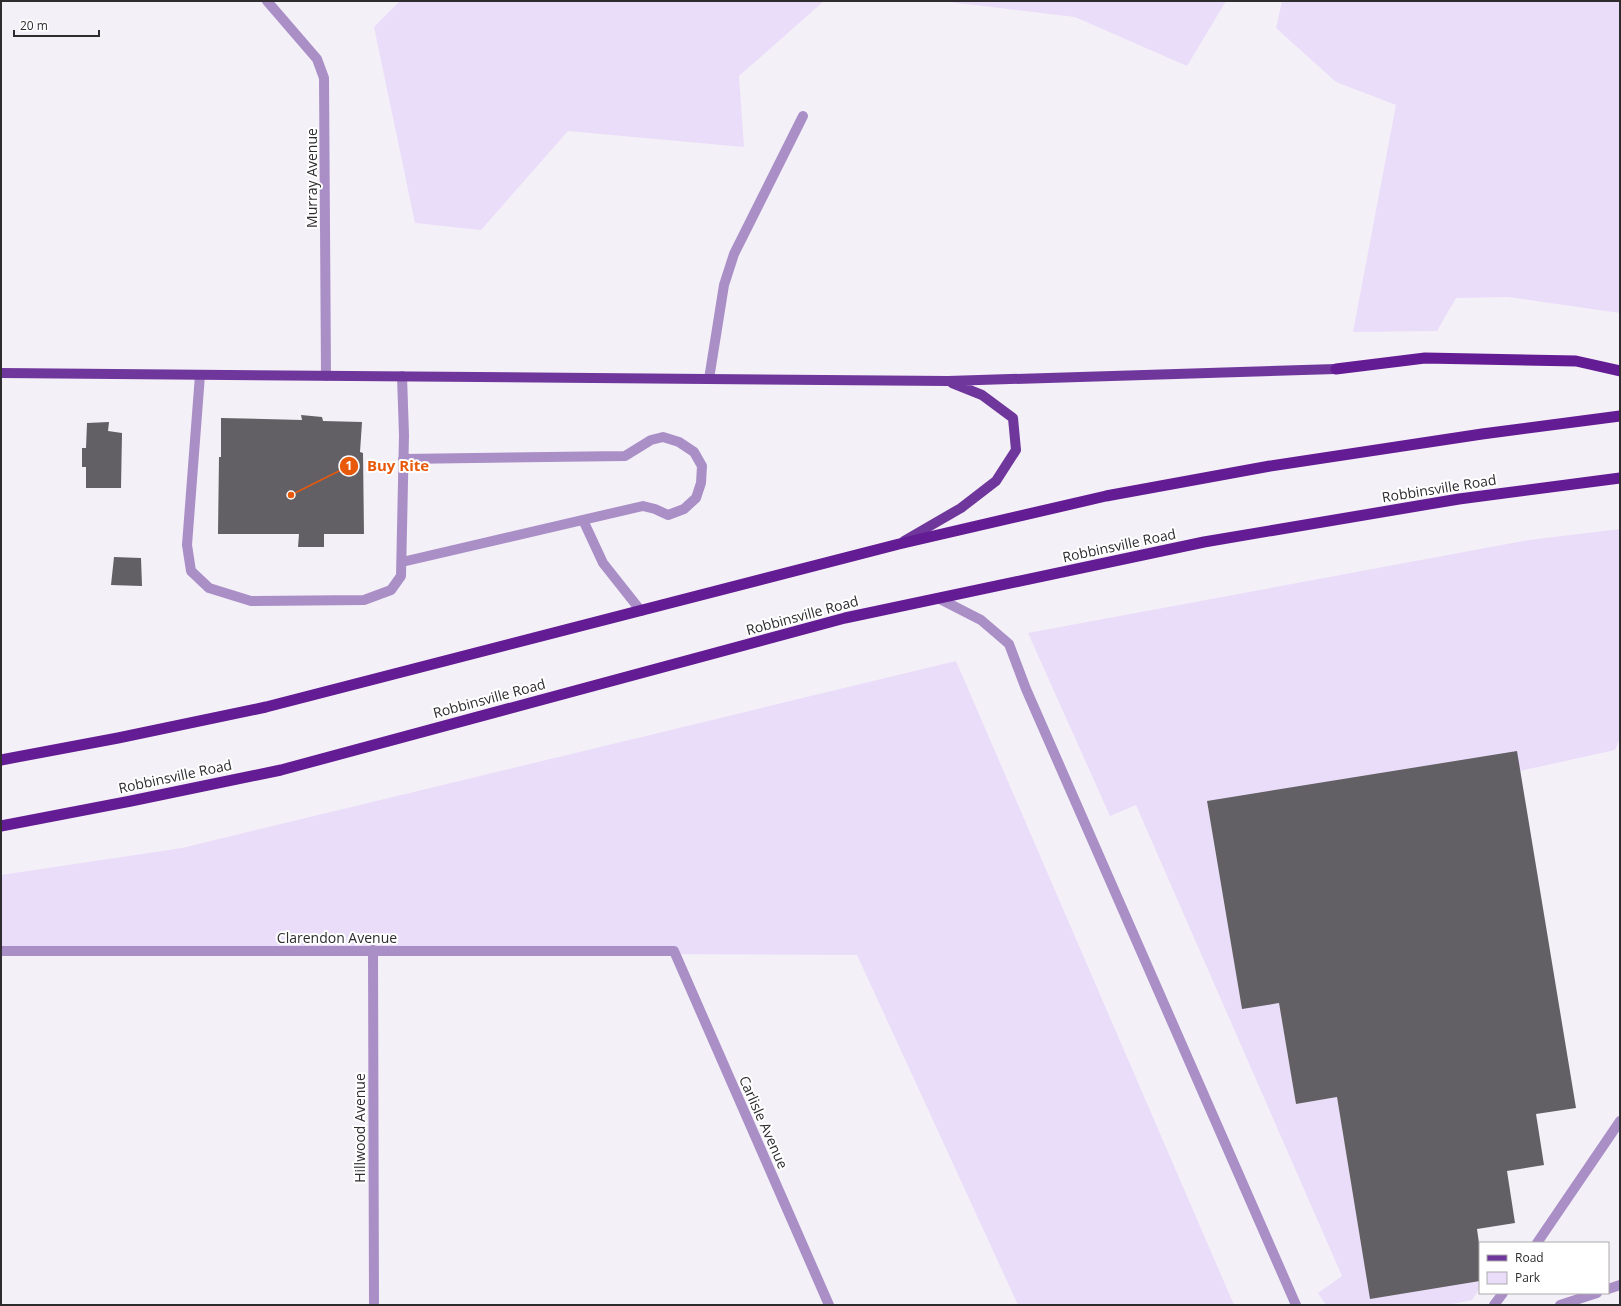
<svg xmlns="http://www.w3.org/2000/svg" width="1621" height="1306" viewBox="0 0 1621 1306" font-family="'Open Sans',sans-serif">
<rect width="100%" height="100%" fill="#f4f0f8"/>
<path fill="#eaddf9" d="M400 1H824L739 76 744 147 568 131 481 230 415 223 374 27Z
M941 1H1226L1187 66 1075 17Z
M1282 1H1620V313L1508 297 1456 298 1437 331 1353 332 1396 105 1336 82 1276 28Z
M1620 529V738L1615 750 1520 771 1207 801 1242 1008 1279 1003 1296 1104 1337 1097 1370 1298 1480 1281V1288L1472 1300 1447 1305H1326L1318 1293 1342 1276 1136 805 1110 816 1028 633 1529 540Z
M956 661 1234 1305H1018L857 955 1 951V875L182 848Z"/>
<path fill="#625f65" d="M301 415 322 417 323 421 362 422 360 452 363 453 364 534H324V547H298L299 534H218L219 457H221V418L302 420Z
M109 422 108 431 122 433 121 488H86V467H82V448H86L87 423Z
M114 557 141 558 142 586 111 585Z
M1517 751 1576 1108 1536 1114 1544 1165 1507 1171 1515 1223 1477 1229 1480 1250V1281L1370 1299 1337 1097 1296 1104 1279 1003 1242 1009 1207 801Z"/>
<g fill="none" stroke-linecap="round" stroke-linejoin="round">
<path stroke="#aa8fc7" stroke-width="10" d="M200 375 187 545 191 571 209 588 251 601 364 600 391 590 401 576 404 435 402 376
M709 379 724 285 734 254 803 116
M583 520 603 563 641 611
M402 562 643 506 655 509 668 515 684 509 696 498 701 483 702 466 694 452 679 442 663 437 651 440 625 456 403 459
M938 598 981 620 1009 644 1026 689 1296 1305
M1537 1243 1620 1121
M1608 1289 1620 1285
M1494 1305 1503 1293
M1560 1305 1597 1293"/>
<path stroke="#aa8fc7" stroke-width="10" d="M267 1 317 59 324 78 326 376
M373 950 374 1305
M1 951H674L829 1305"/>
<path stroke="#6f379c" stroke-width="10" d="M1 373 948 381 1336 369
M904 541 961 508 996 481 1016 450 1013 418 982 395 952 383"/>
<path stroke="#641c94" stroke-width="11" d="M1336 369 1425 358 1576 361 1620 371
M1 760 118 738 266 707 899 544 1106 496 1270 466 1482 434 1620 416
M1 826 131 801 281 770 845 618 1204 542 1459 499 1620 478"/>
</g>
<g text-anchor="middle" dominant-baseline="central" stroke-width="4" stroke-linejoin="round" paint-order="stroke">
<g font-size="14" fill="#2e2c2f" stroke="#fff">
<text transform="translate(311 178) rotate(-90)">Murray Avenue</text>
<text transform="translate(1439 488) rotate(-9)">Robbinsville Road</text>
<text transform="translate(1119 545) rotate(-12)">Robbinsville Road</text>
<text transform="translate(802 615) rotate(-15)">Robbinsville Road</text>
<text transform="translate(489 698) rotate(-15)">Robbinsville Road</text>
<text transform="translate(175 776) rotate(-12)">Robbinsville Road</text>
<text x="337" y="937">Clarendon Avenue</text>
<text transform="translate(764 1122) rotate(66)">Carlisle Avenue</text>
<text transform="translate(359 1128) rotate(-90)">Hillwood Avenue</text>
</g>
</g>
<path fill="none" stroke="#e8590c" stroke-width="1.5" d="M291 495L349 466"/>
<g fill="#e8590c" stroke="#fff" stroke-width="1.5">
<circle cx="291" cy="495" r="4"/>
<circle cx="349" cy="466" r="10"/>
</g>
<g font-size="12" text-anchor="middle" font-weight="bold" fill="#fff">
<text x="349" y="470">1</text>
</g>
<g font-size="15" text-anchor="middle" font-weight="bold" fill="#e8590c" stroke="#fff" stroke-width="4" stroke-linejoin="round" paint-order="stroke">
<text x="398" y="471">Buy Rite</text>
</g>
<rect width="1621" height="1306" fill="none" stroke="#2e2c2f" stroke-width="4"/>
<rect x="1479" y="1242" width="130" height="52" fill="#ffffff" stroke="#ababac"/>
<rect x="1487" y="1255" width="20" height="6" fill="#6f379c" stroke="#ababac"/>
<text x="1515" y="1262" font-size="12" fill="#2e2c2f">Road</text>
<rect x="1487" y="1272" width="20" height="12" fill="#eaddf9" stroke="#ababac"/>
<text x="1515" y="1282" font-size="12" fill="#2e2c2f">Park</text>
<path d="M14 30v6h85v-6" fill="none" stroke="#2e2c2f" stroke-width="2"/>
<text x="20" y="30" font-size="12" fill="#2e2c2f" stroke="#ffffff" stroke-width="3" paint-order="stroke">20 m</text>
</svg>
